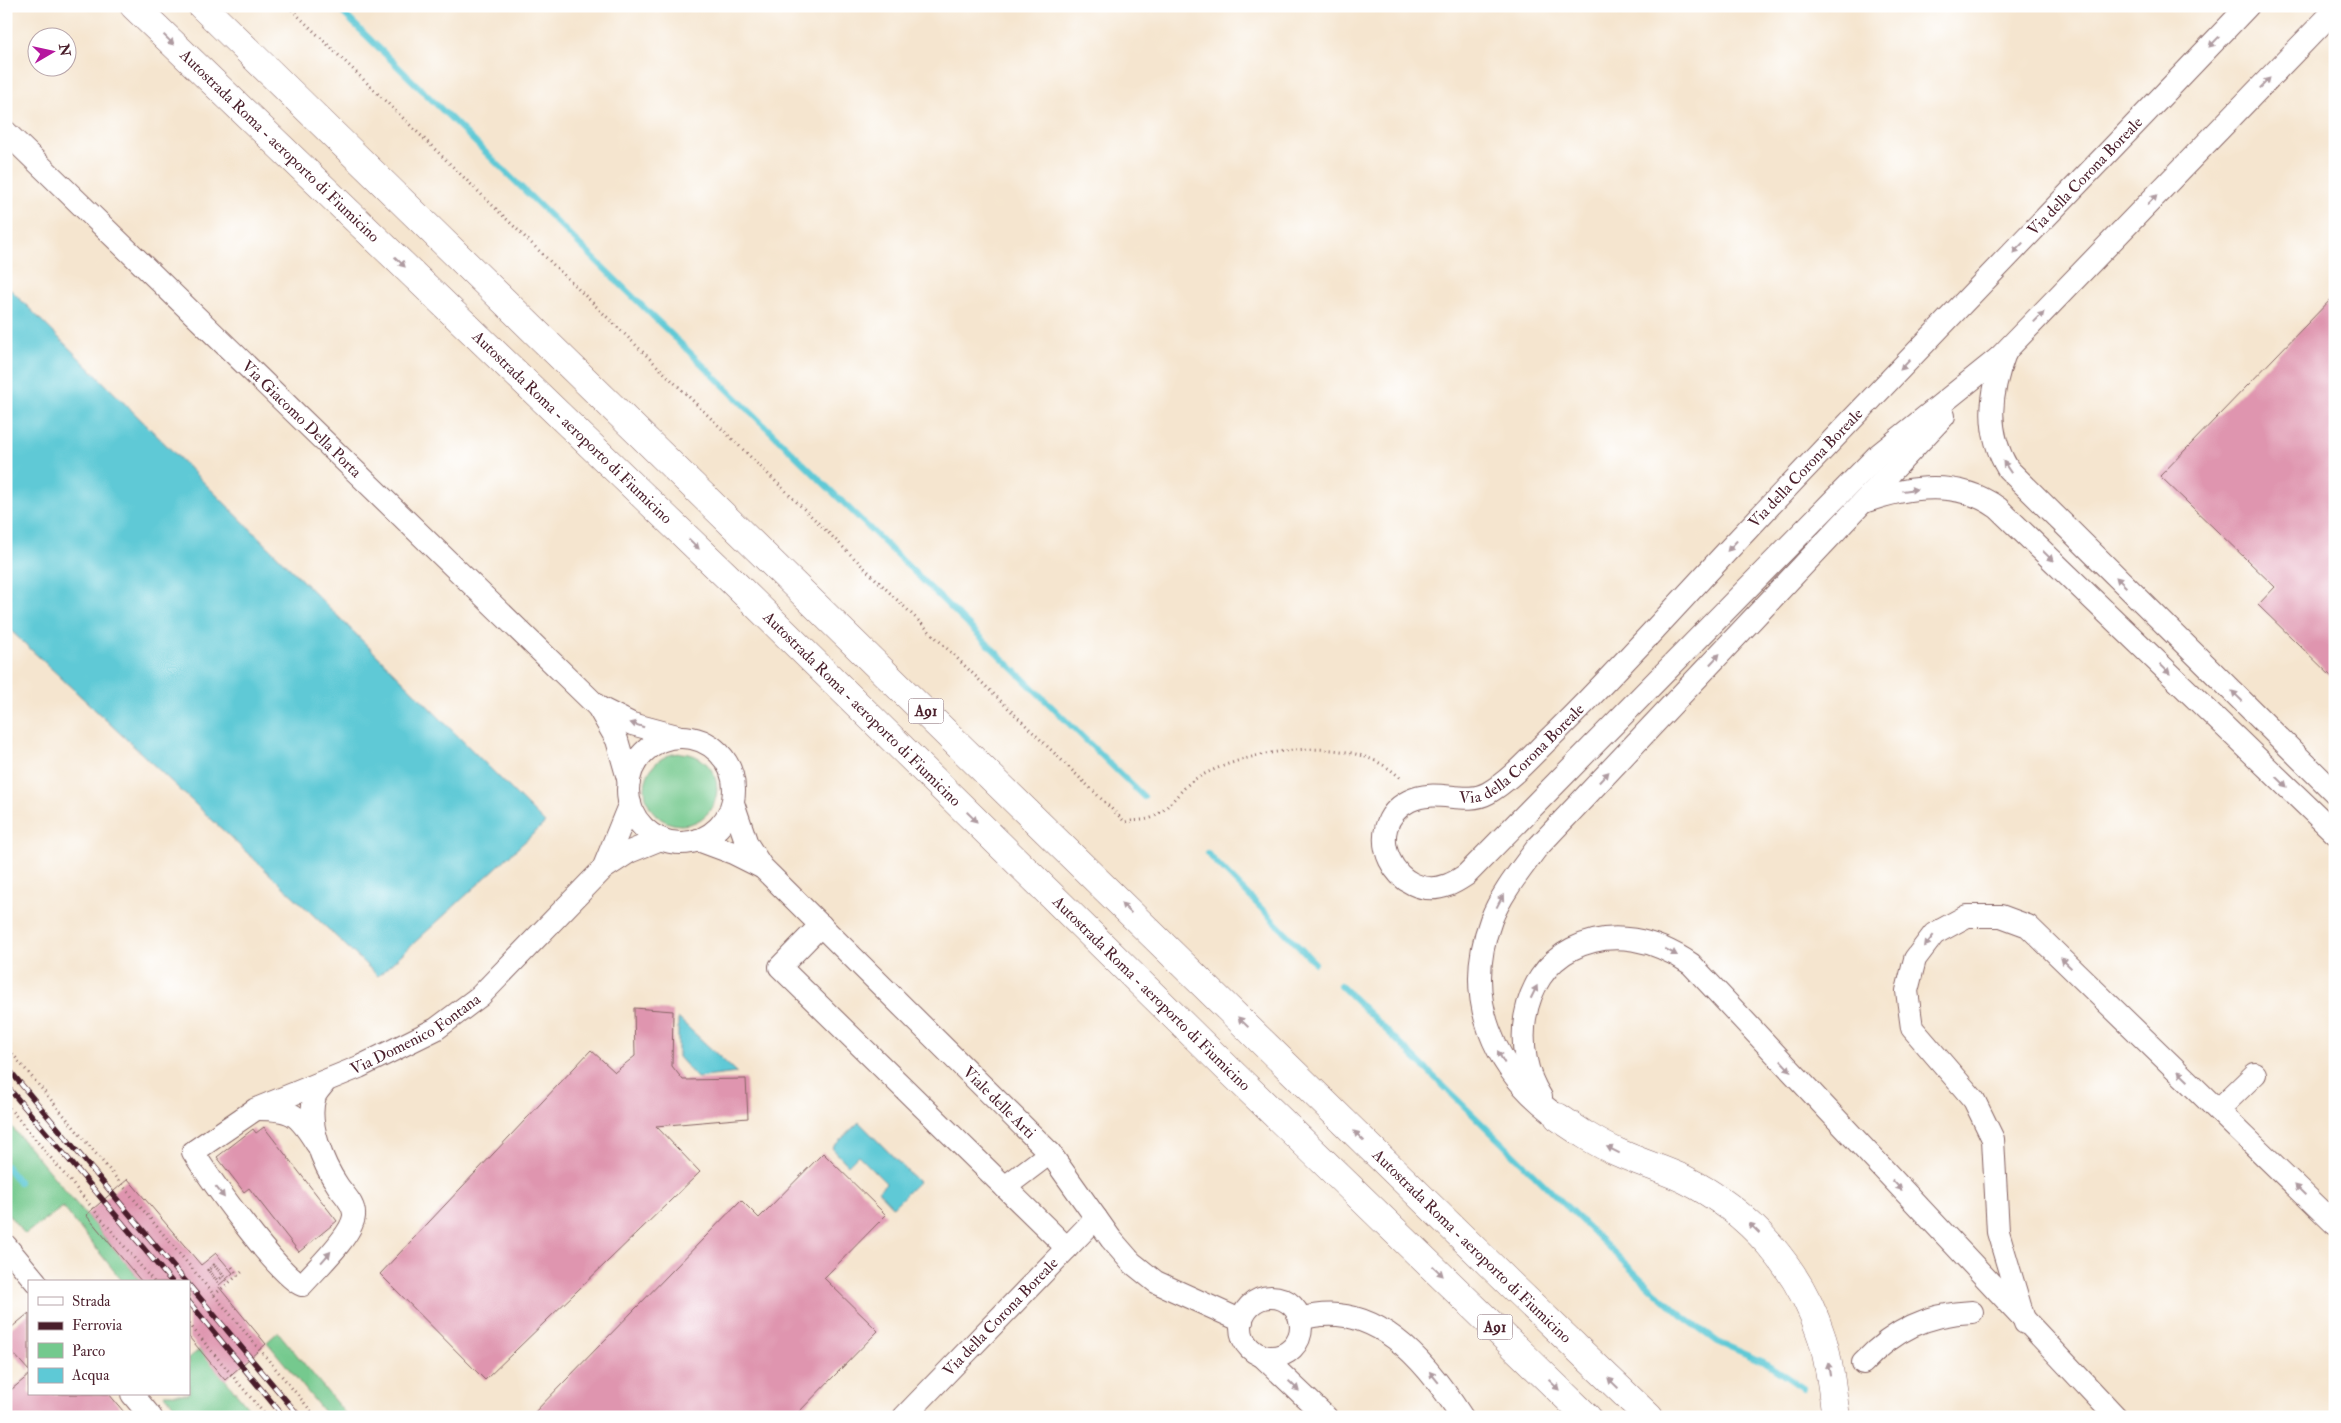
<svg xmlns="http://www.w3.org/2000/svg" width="2341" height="1423" viewBox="0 0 2341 1423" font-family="'IM FELL Double Pica',serif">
<rect width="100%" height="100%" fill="#fff"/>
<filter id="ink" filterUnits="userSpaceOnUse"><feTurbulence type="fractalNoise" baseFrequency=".02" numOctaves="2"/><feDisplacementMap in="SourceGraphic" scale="10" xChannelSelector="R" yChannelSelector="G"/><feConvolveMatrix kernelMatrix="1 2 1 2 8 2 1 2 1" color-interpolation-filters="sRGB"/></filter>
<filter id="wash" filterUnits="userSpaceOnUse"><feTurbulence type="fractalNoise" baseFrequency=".0096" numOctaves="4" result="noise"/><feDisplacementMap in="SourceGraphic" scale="20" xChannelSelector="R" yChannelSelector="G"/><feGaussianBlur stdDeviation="1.12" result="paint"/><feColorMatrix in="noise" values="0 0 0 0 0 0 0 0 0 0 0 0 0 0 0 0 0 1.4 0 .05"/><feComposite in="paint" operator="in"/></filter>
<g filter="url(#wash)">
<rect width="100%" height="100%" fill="#f5e5cf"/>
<path fill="#74c98e" stroke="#5f745c" d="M645 789a36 36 0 1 1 72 0a36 36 0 1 1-72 0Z
M6 1120 142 1282H123L63 1207 25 1234 6 1212Z
M278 1332 348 1417H328L267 1342Z
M200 1349 256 1417H184L164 1394H189V1358Z"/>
<path fill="#5ec9d6" stroke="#547480" d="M6 285 545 823 378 976 6 626Z
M678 1018 737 1073 697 1078 678 1057Z
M859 1122 918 1182 893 1207 878 1191 886 1183 858 1155 848 1165 832 1148Z"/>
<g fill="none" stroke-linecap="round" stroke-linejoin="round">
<path stroke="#5ec9d6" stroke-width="6" d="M336 6 1144 797
M1207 853 1315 963
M1340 985 1639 1277 1681 1315 1718 1342 1764 1362 1803 1388
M6 1166 19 1182"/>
</g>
<g id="blocks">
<path fill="#df95af" d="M2335 295V680L2258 605 2275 587 2160 476Z
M634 1008 673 1011 672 1066 683 1080 746 1079 748 1118 656 1126 700 1172 485 1380 380 1274 591 1050 615 1072 635 1056Z
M264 1127 337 1221 299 1252 249 1188 244 1192 217 1157 253 1129 256 1133Z
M823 1153 886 1215 824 1278 878 1331 794 1417H530L741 1200 759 1218Z
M128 1179 201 1265 216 1253 233 1273 218 1286 266 1344 225 1380 189 1337V1282H142L86 1215Z
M29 1313V1371L6 1345V1332Z
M29 1375V1394H109L128 1417H6V1394Z"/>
</g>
</g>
<g filter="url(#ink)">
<use href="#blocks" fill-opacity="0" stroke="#866464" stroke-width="1"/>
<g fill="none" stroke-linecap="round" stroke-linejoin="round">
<defs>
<g id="minor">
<path id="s1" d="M6 132 598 707 617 740 629 782"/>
<path id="s2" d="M2006 352 1878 455 1466 875C1460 879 1454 883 1448 885 1396 905 1358 827 1409 801 1436 787 1465 806 1488 793 1512 779 1532 755 1553 735 1615 674 1673 609 1733 545 1903 364 2077 186 2248 6"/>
<path d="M2005 353C1990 393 1985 431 2008 469L2335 793"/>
<path d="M1995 362 2335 10"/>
<path d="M1864 502C1908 486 1958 479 1998 508L2335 833"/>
<path d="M598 707 632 724 677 736"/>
<circle cx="681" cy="790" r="53"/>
<path id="s3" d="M733 803 747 844 762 867 1050 1153 1111 1239 1131 1262 1156 1282 1242 1321"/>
<path d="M698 840 733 853 761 867"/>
<path d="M603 869 630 803"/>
<path d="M821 925 780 967 1067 1248"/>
<path id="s4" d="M326 1081C323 1085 317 1091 315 1096 306 1123 323 1164 338 1186 344 1195 355 1204 354 1216 352 1236 315 1270 302 1285 280 1278 208 1176 193 1152L256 1109 359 1067 436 1029 480 996 603 869 629 852 661 839"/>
<path d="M1541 1097C1511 1052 1519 976 1572 949 1612 928 1656 940 1691 964L2116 1417"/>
<path d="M258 1109C292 1109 298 1114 316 1143"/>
<path d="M2218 1110 2255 1074"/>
<path d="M1558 1117C1493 1070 1462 998 1491 920 1501 894 1520 871 1536 849L1944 416"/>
<path d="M1005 1187 1050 1153"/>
<path d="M6 1246 36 1282"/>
<circle cx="1271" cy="1327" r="30"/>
<path d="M1300 1319C1374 1297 1426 1361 1462 1417"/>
<path d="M2025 1323 1998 1232 1993 1139 1974 1100 1912 1028 1907 991 1915 959 1934 934 1967 916H2001L2028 926 2335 1224"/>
<path d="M1261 1355 1326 1417"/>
<path d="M1863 1363C1894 1330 1927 1314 1972 1312"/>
<path d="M132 1394 151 1417"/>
<path id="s5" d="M904 1417 1096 1218"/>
</g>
<g id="highway">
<path id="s6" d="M134 6 735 584 1228 1069 1587 1417"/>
<path id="s7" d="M202 6 1510 1284 1649 1417"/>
<path d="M1558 1117C1577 1130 1596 1143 1617 1152 1639 1162 1662 1169 1684 1179 1749 1211 1800 1268 1822 1338 1830 1364 1832 1390 1836 1417"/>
</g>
</defs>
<use href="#minor" stroke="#866464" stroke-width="24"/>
<use href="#highway" stroke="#866464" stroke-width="29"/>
<path stroke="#866464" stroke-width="3" stroke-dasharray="1 4" stroke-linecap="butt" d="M288 6 1125 822C1134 820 1148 821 1155 816 1171 807 1181 787 1197 778 1250 748 1357 731 1402 780
M6 1046 316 1417
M6 1104 154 1282
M232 1267 238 1276
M221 1278 217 1280 208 1270 214 1265 229 1283
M214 1295 243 1271
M189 1324 267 1417"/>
<use href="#minor" stroke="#fff" stroke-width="22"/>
<use href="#highway" stroke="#fff" stroke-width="28"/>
<defs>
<path id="rail" d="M6 1066 186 1282
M6 1085 172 1282
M189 1285 300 1417
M189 1302 284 1417"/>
</defs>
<use href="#rail" stroke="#4a1f2b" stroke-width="5.5"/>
<use href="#rail" stroke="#fff" stroke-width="4" stroke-dasharray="11" stroke-linecap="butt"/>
<path stroke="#866464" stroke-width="3" stroke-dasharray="1 4" stroke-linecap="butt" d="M218 1282 208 1270 214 1265 223 1275 221 1278"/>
</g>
<defs><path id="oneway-solid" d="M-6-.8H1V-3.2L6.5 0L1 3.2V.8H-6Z" transform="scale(1.25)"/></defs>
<g fill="#ae9aa0">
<use href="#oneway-solid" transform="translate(169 40) rotate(44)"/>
<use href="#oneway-solid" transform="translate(2214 42) rotate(134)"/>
<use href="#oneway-solid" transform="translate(2265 83) rotate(-46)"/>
<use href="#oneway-solid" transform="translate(2152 200) rotate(-46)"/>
<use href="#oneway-solid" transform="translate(2018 248) rotate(134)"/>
<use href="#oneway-solid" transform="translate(400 262) rotate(44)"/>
<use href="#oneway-solid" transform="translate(2039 317) rotate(-46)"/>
<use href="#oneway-solid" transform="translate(1905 365) rotate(134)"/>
<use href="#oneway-solid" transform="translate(2007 467) rotate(-124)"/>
<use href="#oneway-solid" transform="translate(1910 490) rotate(-7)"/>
<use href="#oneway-solid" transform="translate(694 544) rotate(44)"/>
<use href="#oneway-solid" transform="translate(1732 546) rotate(133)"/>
<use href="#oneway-solid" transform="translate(2048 556) rotate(44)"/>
<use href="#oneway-solid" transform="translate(2121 582) rotate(-135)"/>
<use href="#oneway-solid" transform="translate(1715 659) rotate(-47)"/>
<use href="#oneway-solid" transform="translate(2165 669) rotate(44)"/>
<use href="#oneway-solid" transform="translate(2237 696) rotate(-136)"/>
<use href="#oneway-solid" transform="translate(637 725) rotate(-162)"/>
<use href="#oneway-solid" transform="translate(1604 777) rotate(-47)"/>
<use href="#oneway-solid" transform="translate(2282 782) rotate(44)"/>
<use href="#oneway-solid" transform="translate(972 817) rotate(45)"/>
<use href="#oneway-solid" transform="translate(1500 901) rotate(-62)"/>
<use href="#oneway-solid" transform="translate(1126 908) rotate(-136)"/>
<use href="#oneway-solid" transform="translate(1929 941) rotate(128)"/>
<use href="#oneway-solid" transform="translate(1671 952) rotate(29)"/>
<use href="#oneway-solid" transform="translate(2066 963) rotate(-136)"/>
<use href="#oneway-solid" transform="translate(1534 992) rotate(-64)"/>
<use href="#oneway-solid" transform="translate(1243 1022) rotate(-136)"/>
<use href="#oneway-solid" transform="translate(1501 1057) rotate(-119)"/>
<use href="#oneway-solid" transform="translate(1786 1066) rotate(47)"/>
<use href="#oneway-solid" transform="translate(2183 1076) rotate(-136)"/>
<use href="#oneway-solid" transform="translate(1359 1136) rotate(-136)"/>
<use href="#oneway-solid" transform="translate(1613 1150) rotate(-153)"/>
<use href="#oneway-solid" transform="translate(1897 1185) rotate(47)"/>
<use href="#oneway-solid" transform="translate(2300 1190) rotate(-136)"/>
<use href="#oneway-solid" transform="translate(220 1192) rotate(52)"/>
<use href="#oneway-solid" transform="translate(1754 1228) rotate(-136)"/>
<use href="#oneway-solid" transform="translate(326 1257) rotate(-49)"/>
<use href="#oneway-solid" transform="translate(1438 1271) rotate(44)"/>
<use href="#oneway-solid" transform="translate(1829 1369) rotate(-99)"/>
<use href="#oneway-solid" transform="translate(1434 1377) rotate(-129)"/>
<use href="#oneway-solid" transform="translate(1613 1383) rotate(-136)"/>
<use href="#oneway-solid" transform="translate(1554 1385) rotate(44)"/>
<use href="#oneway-solid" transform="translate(1294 1386) rotate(44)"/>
</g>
</g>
<g text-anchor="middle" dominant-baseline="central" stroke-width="4" stroke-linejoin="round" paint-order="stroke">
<g fill="#fff" stroke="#80626b" stroke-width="1">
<rect x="908.5" y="698.5" width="35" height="25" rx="4"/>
<rect x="1477.5" y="1314.5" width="35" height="25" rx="4"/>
</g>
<g font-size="15" font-weight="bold" fill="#4a1f2b">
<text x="926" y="711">A91</text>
<text x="1495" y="1327">A91</text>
</g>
<g font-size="16" fill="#4a1f2b" stroke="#fff">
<text stroke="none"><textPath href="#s6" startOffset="202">Autostrada Roma - aeroporto di Fiumicino</textPath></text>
<text stroke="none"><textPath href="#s2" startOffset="1852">Via della Corona Boreale</textPath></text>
<text stroke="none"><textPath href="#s1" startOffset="412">Via Giacomo Della Porta</textPath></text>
<text stroke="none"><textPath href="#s6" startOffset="608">Autostrada Roma - aeroporto di Fiumicino</textPath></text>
<text stroke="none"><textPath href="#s2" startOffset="1448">Via della Corona Boreale</textPath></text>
<text stroke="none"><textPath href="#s6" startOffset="1012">Autostrada Roma - aeroporto di Fiumicino</textPath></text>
<text stroke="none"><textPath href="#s2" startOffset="1042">Via della Corona Boreale</textPath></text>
<text stroke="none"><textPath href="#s6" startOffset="1418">Autostrada Roma - aeroporto di Fiumicino</textPath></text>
<text stroke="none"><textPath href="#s4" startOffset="662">Via Domenico Fontana</textPath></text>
<text stroke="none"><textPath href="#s3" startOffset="405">Viale delle Arti</textPath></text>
<text stroke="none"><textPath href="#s7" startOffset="1775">Autostrada Roma - aeroporto di Fiumicino</textPath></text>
<text stroke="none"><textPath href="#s5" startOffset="139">Via della Corona Boreale</textPath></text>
</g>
</g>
<rect width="2341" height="1423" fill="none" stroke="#fff" stroke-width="25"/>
<rect x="28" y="1280" width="162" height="115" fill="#ffffff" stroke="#b7a5aa"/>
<rect x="38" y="1297" width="25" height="8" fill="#ffffff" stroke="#b7a5aa"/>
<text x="72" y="1306" font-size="15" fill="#4a1f2b">Strada</text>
<rect x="38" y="1322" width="25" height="8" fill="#4a1f2b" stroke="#b7a5aa"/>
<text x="72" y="1330" font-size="15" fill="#4a1f2b">Ferrovia</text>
<rect x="38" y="1343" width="25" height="15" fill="#74c98e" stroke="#b7a5aa"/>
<text x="72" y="1356" font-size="15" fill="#4a1f2b">Parco</text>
<rect x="38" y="1368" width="25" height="15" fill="#5ec9d6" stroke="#b7a5aa"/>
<text x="72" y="1380" font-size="15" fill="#4a1f2b">Acqua</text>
<g transform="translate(52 52) rotate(81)"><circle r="24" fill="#ffffff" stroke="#b7a5aa"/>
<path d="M0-4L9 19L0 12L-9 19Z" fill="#b5179e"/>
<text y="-8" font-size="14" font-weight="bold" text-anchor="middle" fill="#4a1f2b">N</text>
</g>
</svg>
